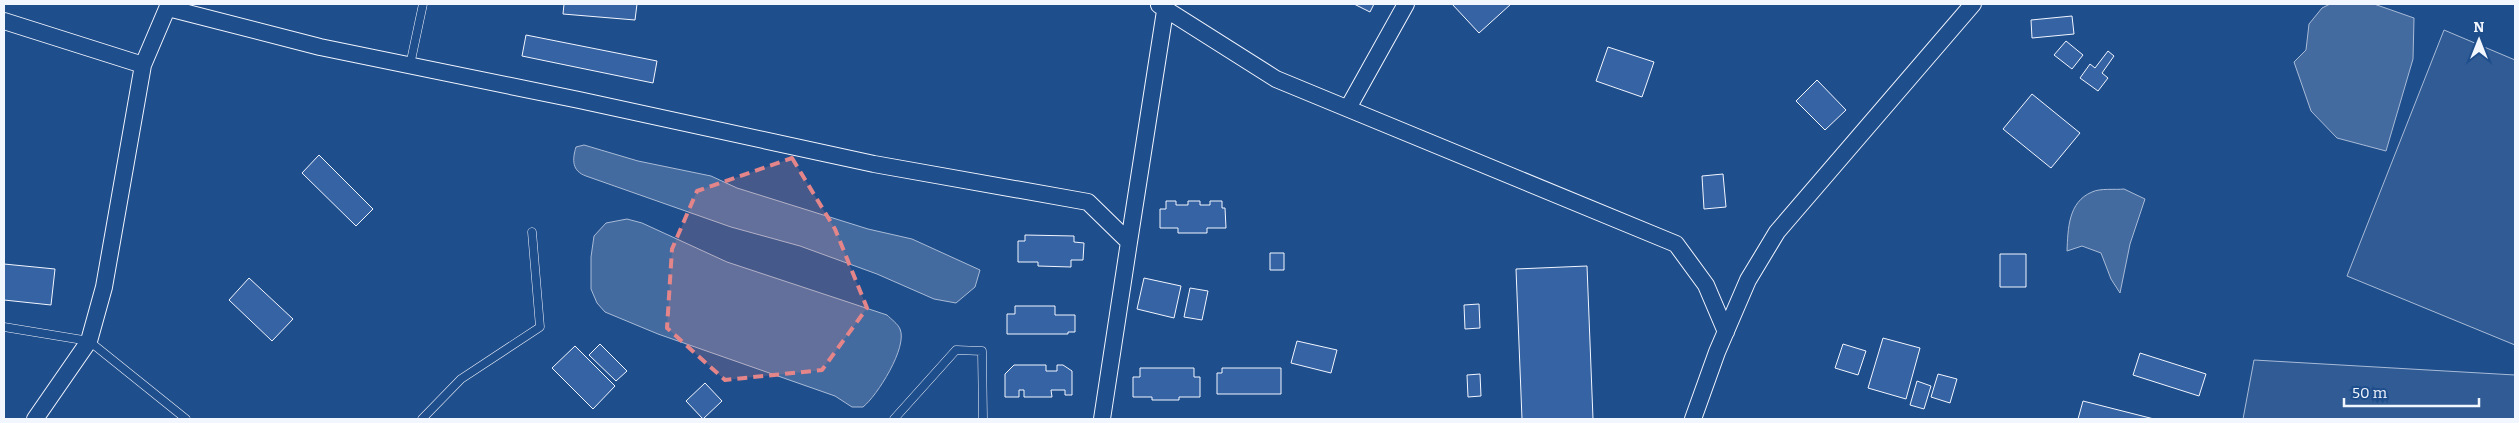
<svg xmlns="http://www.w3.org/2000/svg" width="2519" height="423" viewBox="0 0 2519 423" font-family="Bitter,serif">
<rect width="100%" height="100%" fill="#1f4e8c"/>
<path fill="#305b95" stroke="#a8bbd7" d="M2444 30 2515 60V345L2347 276Z
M2254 360 2515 375V419H2243Z"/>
<path fill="#446ba0" stroke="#a8bbd7" d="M2330 4H2374L2414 18 2413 59 2386 151 2337 138 2311 111 2294 62 2306 50 2309 24 2322 8Z
M584 145 638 161 711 176 737 188 868 229 912 239 980 270 975 287 956 303 934 299 877 274 800 246 731 227 586 176C572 171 572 160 576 147Z
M2124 189 2145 199 2130 244 2120 293 2111 279 2101 253 2082 246 2067 251C2068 229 2068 202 2092 192 2100 188 2115 190 2124 189Z
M627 219 642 223 727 262 887 315C891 319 898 324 900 329 908 347 877 396 863 407H852L835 396 658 334 605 312 597 303 591 289V257L594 236 606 223Z"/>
<path fill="#3563a3" stroke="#f2f6ff" d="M564 4H637L635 20 563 14Z
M1354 4H1374L1370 12Z
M1452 4H1511L1479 33Z
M2072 16 2074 34 2032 38 2031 20Z
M526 35 657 61 653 83 522 56Z
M2066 41 2083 55 2072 69 2054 55Z
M1608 47 1654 62 1642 97 1596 81Z
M2108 51 2114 56 2102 73 2108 78 2098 91 2080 78 2090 64 2095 68Z
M1817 80 1846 110 1825 130 1796 101Z
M2032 94 2080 133 2051 168 2003 129Z
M319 155 373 209 356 226 302 173Z
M1723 174 1726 207 1704 209 1702 176Z
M1166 201H1176V205H1188V201H1200V205H1210V201H1222V208H1225L1226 228H1207V233H1178V228H1160V209H1166Z
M1025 235 1074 236V242L1084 243 1083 260H1071V267L1038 266V262H1018V241H1025Z
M1270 253H1284V270H1270Z
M2000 254H2026V287H2000Z
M4 264 55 269 51 305 4 300Z
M1587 266 1593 419H1522L1516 269Z
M249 278 293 319 272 341 229 300Z
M1144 278 1181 286 1174 318 1137 309Z
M1190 288 1208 291 1202 320 1184 317Z
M1479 304 1480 328 1465 329 1464 305Z
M1015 306H1055V315H1075V332H1068V334H1007V314H1015Z
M1883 338 1920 348 1906 399 1868 388Z
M1297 341 1337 350 1331 373 1291 363Z
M600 344 627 371 616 381 589 355Z
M1843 344 1866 351 1858 375 1835 368Z
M575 346 615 386 593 409 552 368Z
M2140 353 2206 374 2199 396 2133 375Z
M1014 365H1046V371H1057V365H1063L1072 371V395H1065V390H1051L1052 397H1024V390H1019V397H1005V374Z
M1140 368H1194V377H1200V397H1179V400H1152V397H1133V377H1140Z
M1222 368H1281V394H1217V373H1222Z
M1480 374 1481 396 1468 397 1467 375Z
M1938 374 1957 379 1950 403 1931 397Z
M1917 381 1931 386 1924 409 1910 405Z
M705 383 722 401 703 419 686 401Z
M2083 401 2154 419H2078Z"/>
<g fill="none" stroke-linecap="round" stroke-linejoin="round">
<defs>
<path id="service" d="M410 65 423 4
M4 327 89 341 186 419
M422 419 461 379 540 327 532 232
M894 419 956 350 982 351 983 419"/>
<path id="minor" d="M1159 5 1276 79 1676 244 1706 285 1726 332
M168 8 320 47 579 100 874 164 1088 202 1129 242 1165 11
M4 21 143 65
M1348 108 1406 4
M35 419 89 341 104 287 143 65 169 4
M1102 419 1129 242
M1693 419 1717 352 1748 280 1777 232 1973 4"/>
</defs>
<use href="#service" stroke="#f2f6ff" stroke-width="9"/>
<use href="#minor" stroke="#f2f6ff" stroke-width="18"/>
<use href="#service" stroke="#1f4e8c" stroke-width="8"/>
<use href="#minor" stroke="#1f4e8c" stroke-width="16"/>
</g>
<path fill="#e38589" fill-opacity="0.2" stroke="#e38589" stroke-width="4" stroke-dasharray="10 6" stroke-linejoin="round" d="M792 158 835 229 867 308 822 370 725 380 667 328 672 249 697 191Z"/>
<rect width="2519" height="423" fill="none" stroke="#f2f6ff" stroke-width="10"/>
<g transform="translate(2479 40)" stroke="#1f4e8c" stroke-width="4" paint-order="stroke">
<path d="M0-4L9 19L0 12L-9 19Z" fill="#f2f6ff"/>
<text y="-8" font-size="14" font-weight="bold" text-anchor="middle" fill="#f2f6ff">N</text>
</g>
<path d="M2344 398v8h135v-8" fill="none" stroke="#f2f6ff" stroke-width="2.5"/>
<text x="2352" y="398" font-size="15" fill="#f2f6ff" stroke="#1f4e8c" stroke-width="4" paint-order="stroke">50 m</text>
</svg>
